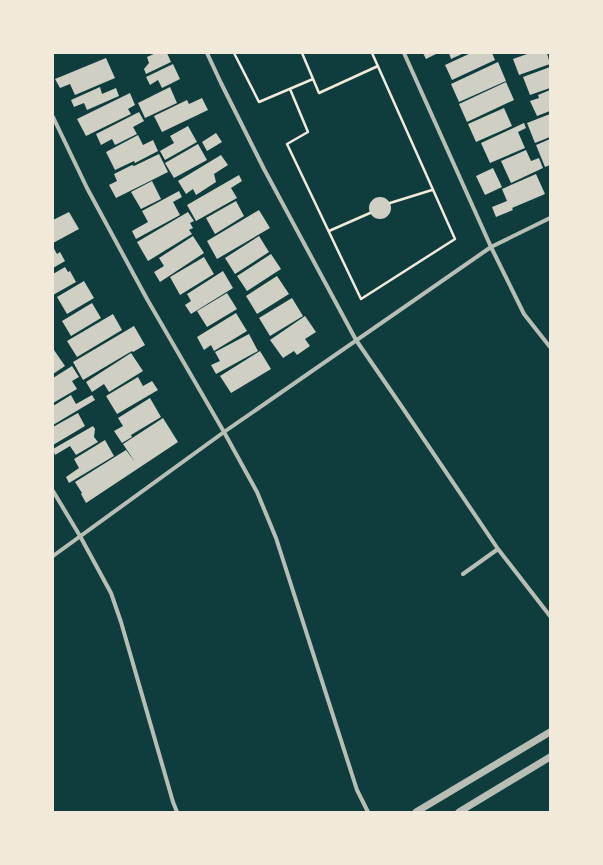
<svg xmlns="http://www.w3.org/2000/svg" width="603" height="865" viewBox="0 0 603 865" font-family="'Titillium Web',sans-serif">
<rect width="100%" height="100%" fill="#0f3d3e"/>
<path fill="#cfcfc3" d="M156 53H167L171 62 146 74 144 69 149 63 147 57Z
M423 53H438L426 59Z
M449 53H464L451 59Z
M471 53H492L495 60 452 80 445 65Z
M530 53H547L550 64 519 75 513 59Z
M106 58 115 78 75 95 70 84 60 88 55 79Z
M498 62 506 81 459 102 451 84Z
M173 64 180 79 162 88 158 80 150 85 146 77Z
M550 67V88L530 95 523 77Z
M506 82 514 100 467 122 459 104Z
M100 87 102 94 116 88 119 96 87 110 84 103 74 107 71 100Z
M170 87 177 103 145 118 138 103Z
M550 90V111L537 116 530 101 539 98 538 95Z
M130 93 135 105 128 109 131 114 86 136 77 119Z
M202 98 208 110 162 132 154 116 187 100 189 104Z
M504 108 512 126 476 142 468 124Z
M139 112 144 121 133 127 137 134 115 145 112 139 101 145 96 134Z
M550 114V137L535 143 527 123Z
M524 123 526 128 518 132 525 148 490 163 481 143Z
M188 126 197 142 165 160 160 151 174 143 170 136Z
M216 133 222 142 207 151 202 142Z
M138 135 143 145 153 140 158 151 135 163 134 161 115 170 106 152Z
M550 139V165L545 167 536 145Z
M198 144 207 160 174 178 165 163Z
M526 150 531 161 539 158 543 168 511 183 501 161Z
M159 154 168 172 116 198 109 185 117 181 114 174 132 165 134 166Z
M221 155 228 165 214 174 216 182 196 195 193 189 186 194 178 181Z
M493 168 502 187 485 195 476 176Z
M536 174 545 194 512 208 513 210 496 217 492 207 507 201 502 189Z
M239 175 242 181 231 188 237 198 196 221 187 205Z
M152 181 161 199 141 209 131 192Z
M179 191 182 197 173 202 180 215 136 239 132 231 148 222 142 211Z
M369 208a11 11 0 1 1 22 0a11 11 0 1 1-22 0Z
M236 201 244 216 215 234 206 218Z
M259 210 270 228 217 259 207 241Z
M69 212 79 229 53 243V220Z
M188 212 194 221 190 223 193 228 189 230 192 234 148 261 137 242Z
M193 236 204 253 160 282 154 272 164 266 159 258Z
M259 236 269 252 235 274 225 258Z
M53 247 57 254 60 252 65 261 53 268Z
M271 254 281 269 247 291 237 276Z
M204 257 214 274 180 295 170 277Z
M65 267 68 272 70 271 76 282 53 295V274Z
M223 271 233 288 191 314 185 305 191 301 187 294Z
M277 276 289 294 257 314 246 296Z
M84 281 94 298 67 314 57 297Z
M227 293 237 309 207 327 197 311Z
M292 298 303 316 270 336 259 318Z
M92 303 101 318 71 336 62 321Z
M236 313 247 331 214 351 211 345 204 350 197 337Z
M113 314 122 330 77 357 67 341Z
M305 316 316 332 305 339 310 346 297 355 294 351 283 358 270 340Z
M134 326 145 345 133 352 132 351 83 380 73 362Z
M249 334 258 351 216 374 211 365 220 361 215 352Z
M54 350 65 366 53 374V351Z
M260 351 271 369 231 393 220 376Z
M131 353 143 371 109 392 104 384 92 392 86 382Z
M72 366 79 377 72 381 77 389 53 403V378Z
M138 377 143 386 152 381 158 390 117 414 106 396Z
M71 395 76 404 92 395 95 400 53 425V406Z
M150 398 161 417 131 435 132 437 122 443 114 431 123 426 118 418Z
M78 413 85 426 53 445V427Z
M163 418 178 442 86 503 81 494 82 493 75 482 126 450 135 462 123 444Z
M93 426 95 429 94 437 98 442 76 455 70 446 55 455 53 449Z
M105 440 114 456 69 483 66 477 79 468 74 459Z"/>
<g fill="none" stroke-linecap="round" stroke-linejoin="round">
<path stroke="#f1e9da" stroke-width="2.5" d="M234 53 259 102 313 79
M302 53 319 93 378 66
M290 89 308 132 287 144 361 299 455 239 372 53
M390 203 432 190
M329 231 370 213"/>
<path stroke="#b8beb3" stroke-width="4" d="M207 53 221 83 264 169 356 340 402 407 498 549 550 616
M404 53 491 247 524 314 550 347
M53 117 87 188 147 299 224 432 257 492 276 538 357 790 368 812
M53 491 80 536 111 593 121 622 173 802 177 812
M53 556 224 432 491 247 550 218
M463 574 498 549"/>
<path stroke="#b8beb3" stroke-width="7" d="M416 812 550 732
M459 812 550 757"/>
</g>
<rect width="603" height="865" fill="none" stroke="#f1e9da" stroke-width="108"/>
</svg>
